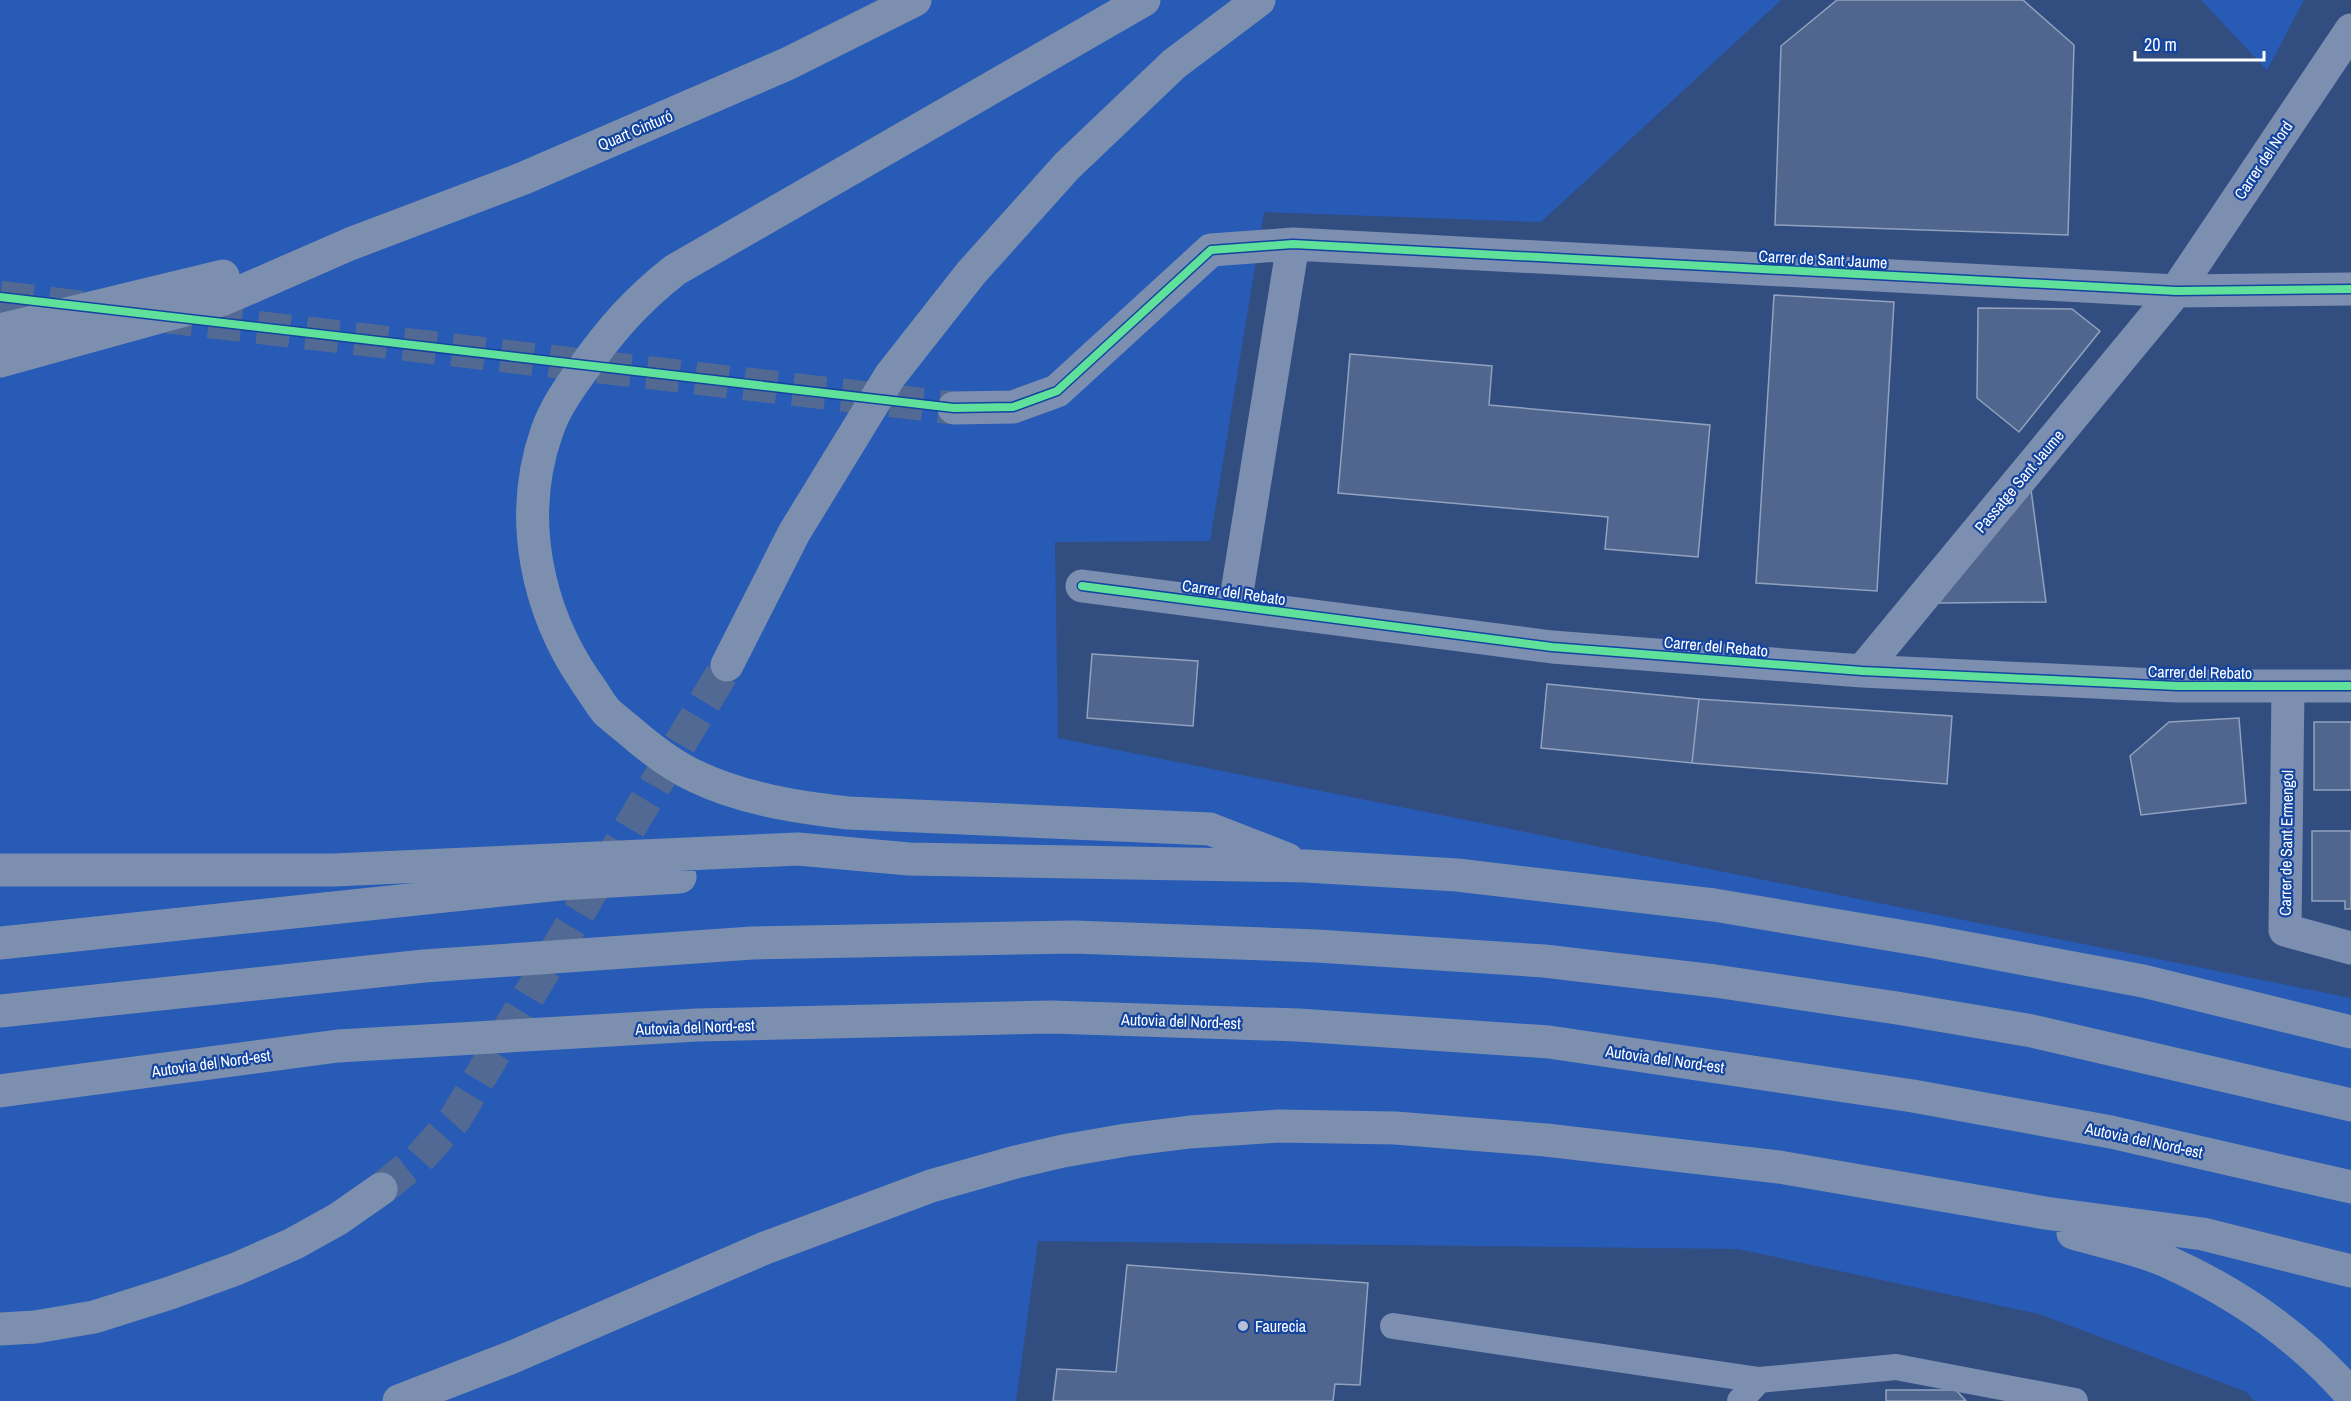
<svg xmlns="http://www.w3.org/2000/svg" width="2351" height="1401" viewBox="0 0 2351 1401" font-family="'Archivo Narrow',sans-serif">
<rect width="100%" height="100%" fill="#324e80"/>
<path fill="#275bb6" d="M0 0H1781L1541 222 1264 212 1210 541 1055 542 1058 738 2351 998V1401H2254L2247 1392 2039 1314 1738 1249 1038 1241 1016 1401H0Z
M2201 0H2304L2267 70Z"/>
<path fill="#50668e" stroke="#92a2be" stroke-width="1.5" d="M1837 0H2023L2074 45 2068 235 1775 225 1781 46Z
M1774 295 1894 302 1877 591 1756 583Z
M1978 308 2072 309 2100 331 2019 432 1977 398Z
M1350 354 1492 366 1489 405 1710 425 1698 557 1605 549 1608 517 1338 493Z
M2030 482 2046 602 1939 603Z
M1092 654 1198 661 1193 726 1087 718Z
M1547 684 1699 699 1692 763 1541 748Z
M1699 699 1952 716 1947 784 1692 763Z
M2239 718 2246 803 2141 815 2130 756 2169 722Z
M2314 722H2351V790H2314Z
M2312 831H2351V909H2345V901H2312Z
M1127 1265 1368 1283 1360 1385 1335 1384 1333 1401H1053L1057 1369 1116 1372Z
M1886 1390H1956L1966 1401H1886Z"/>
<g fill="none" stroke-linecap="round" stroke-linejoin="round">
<path stroke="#516993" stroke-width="33" stroke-dasharray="33 16" stroke-linecap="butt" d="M0 297 88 308
M160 316 954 408"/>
<path stroke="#516993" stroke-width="33" stroke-dasharray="33 16" stroke-linecap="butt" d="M381 1189 419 1159 455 1119 727 665"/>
<path stroke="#7d8fb0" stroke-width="26" d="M1393 1326 1759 1380 1896 1367 2075 1401
M1740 1401 1759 1380"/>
<path stroke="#7d8fb0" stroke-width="33" d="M954 408 1013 407 1057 391 1211 250 1293 244 2176 291 2351 289
M1082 586 1552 647 1862 671 2177 686H2351
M1235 605 1293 244
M1862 671 2176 291 2351 30
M2288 687 2285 930 2351 948"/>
<path stroke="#7d8faf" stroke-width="33" d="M1144 0 675 270C637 300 611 329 583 369 569 388 555 408 547 431 517 516 536 609 586 682 593 691 599 703 607 712 617 721 628 729 638 738 655 752 675 767 695 776 743 799 796 807 848 813L1210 829 1287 859
M0 330 223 276
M0 361 224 299 350 244 524 178 787 64 915 0
M727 665 794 533 890 376 971 273 1067 166 1174 64 1259 0
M0 870H334L798 849 909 859 1306 866 1457 875 1714 905 1929 941 2143 981 2351 1032
M0 943 560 884 680 877
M0 1011 424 966 752 943 1074 937 1317 946 1544 961 1715 981 1897 1008 2032 1031 2351 1105
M0 1091 338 1046 697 1025 1051 1017 1298 1025 1549 1042 1913 1096 2111 1132 2351 1187
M2073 1233C2103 1242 2137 1248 2166 1261 2237 1293 2300 1336 2351 1395
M0 1329 35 1327 94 1317 170 1293 236 1269 293 1244 338 1219 381 1189
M399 1401 510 1358 765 1248 931 1186 1016 1162 1063 1151 1126 1140 1190 1132 1279 1126 1395 1128 1546 1140 1779 1167 2045 1213 2203 1234 2351 1271"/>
<defs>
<path id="cycleway" d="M0 297 954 408 1013 407 1057 391 1211 250 1293 244 2176 291 2351 289
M1082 586 1552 647 1862 671 2177 686H2351"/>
</defs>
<use href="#cycleway" stroke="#1244a0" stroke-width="11"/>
<use href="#cycleway" stroke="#60e19b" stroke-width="8"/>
</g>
<circle fill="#b7c1d3" stroke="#1244a0" stroke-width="2" cx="1243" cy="1326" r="6"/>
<g text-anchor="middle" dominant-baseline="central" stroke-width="4.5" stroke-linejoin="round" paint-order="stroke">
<g font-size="16" fill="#fff" stroke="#1244a0">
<text transform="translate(635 130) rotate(-23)">Quart Cinturó</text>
<text transform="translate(2263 160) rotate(-56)">Carrer del Nord</text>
<text transform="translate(1823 259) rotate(3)">Carrer de Sant Jaume</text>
<text transform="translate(2019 481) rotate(-50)">Passatge Sant Jaume</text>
<text transform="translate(1234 592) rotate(8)">Carrer del Rebato</text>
<text transform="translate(1716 646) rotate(5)">Carrer del Rebato</text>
<text transform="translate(2200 672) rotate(1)">Carrer del Rebato</text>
<text transform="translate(2286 843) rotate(-89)">Carrer de Sant Ermengol</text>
<text transform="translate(1181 1021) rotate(2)">Autovia del Nord-est</text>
<text transform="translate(695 1027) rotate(-2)">Autovia del Nord-est</text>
<text transform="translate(1665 1059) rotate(8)">Autovia del Nord-est</text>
<text transform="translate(211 1063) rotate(-8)">Autovia del Nord-est</text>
<text transform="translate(2144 1140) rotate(12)">Autovia del Nord-est</text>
</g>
<g font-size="16" fill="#fff" stroke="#1244a0" text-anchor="start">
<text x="1255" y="1326">Faurecia</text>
</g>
</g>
<path d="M2135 51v9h129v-9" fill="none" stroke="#ffffff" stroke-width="3"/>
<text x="2144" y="51" font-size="18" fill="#ffffff" stroke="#1244a0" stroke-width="4.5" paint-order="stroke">20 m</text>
</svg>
